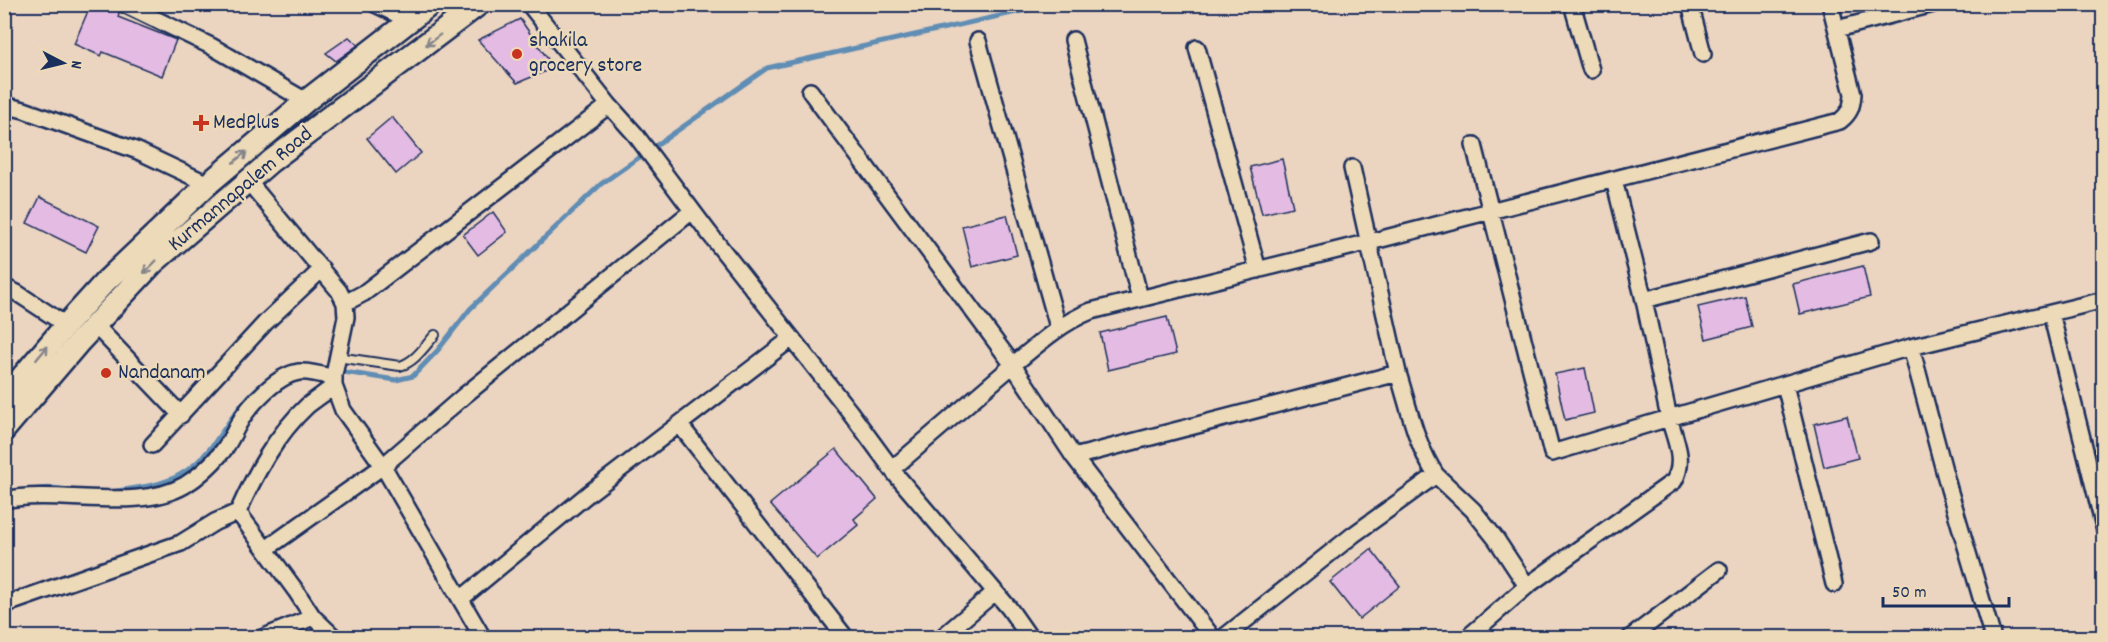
<svg xmlns="http://www.w3.org/2000/svg" width="2108" height="642" viewBox="0 0 2108 642" font-family="Dekko,sans-serif">
<rect width="100%" height="100%" fill="#ebd4c0"/>
<filter id="ink" filterUnits="userSpaceOnUse"><feTurbulence type="fractalNoise" baseFrequency=".0167" numOctaves="2"/><feDisplacementMap in="SourceGraphic" scale="12" xChannelSelector="R" yChannelSelector="G"/><feConvolveMatrix kernelMatrix="1 2 1 2 8 2 1 2 1" color-interpolation-filters="sRGB"/></filter>
<g filter="url(#ink)">
<g fill="none" stroke-linecap="round" stroke-linejoin="round">
<path stroke="#608db4" stroke-width="5" d="M337 371 396 380 413 376 438 350 470 309 601 184 767 68 1053 4
M4 492 52 488 70 490
M109 492C162 485 189 482 220 435 233 416 246 396 265 382"/>
</g>
<path fill="#e4bbe2" stroke="#1b2f5e" stroke-width="1.5" d="M91 4H110L115 7 119 13 118 17 176 40 162 76 103 52 101 56 74 44Z
M520 19 554 68 517 83 478 40Z
M349 37 358 45 336 61 326 53Z
M392 117 421 153 396 174 367 138Z
M1282 159 1293 207 1262 214 1250 167Z
M40 197 99 226 86 252 27 223Z
M493 212 507 232 478 255 463 235Z
M1007 215 1017 255 972 267 962 226Z
M1863 266 1870 297 1800 314 1793 284Z
M1745 296 1752 327 1706 339 1698 307Z
M1167 317 1176 354 1108 370 1100 333Z
M1585 368 1594 413 1565 420 1555 374Z
M1847 416 1858 458 1824 467 1814 424Z
M836 449 877 499 854 519 858 525 817 559 770 504Z
M1371 549 1400 586 1359 619 1330 582Z"/>
<g fill="none" stroke-linecap="round" stroke-linejoin="round">
<defs>
<path id="lane" d="M337 357 400 366C415 362 424 347 435 335"/>
<path id="street" d="M124 4 211 46 306 101
M375 4 409 20
M529 4 609 105 635 134 709 233 850 412 897 476 1009 608 1030 638
M1572 4 1591 70
M1690 4 1703 54
M1837 29 1933 4
M1073 40 1140 298
M978 41 1058 327
M1197 48 1258 270
M810 91 1013 365C1038 344 1061 323 1091 311L1370 242 1840 121C1850 113 1852 107 1853 94L1830 4
M4 105 24 110 138 151 208 184
M1474 145 1552 453 1669 418 1644 300 1614 180
M248 181 339 291 345 303 346 317 334 375V386L343 410 383 466 483 638
M4 287 17 293 66 325
M1644 300 1871 241
M345 303 364 293 609 105
M2051 313 2104 527
M95 325 181 415
M1911 347 2104 300
M1785 385 1834 584
M680 425 846 638
M152 445 266 322 322 269
M1074 457 1398 373 1352 168
M892 469 1013 365 1074 457 1213 638
M1436 475 1473 510 1496 539 1527 586
M4 500C58 488 137 513 185 485 198 477 212 464 222 452 229 444 233 434 238 425 248 406 277 375 299 372 310 371 323 375 334 378
M238 512C255 474 276 435 307 406 316 399 325 393 334 386
M266 549 383 466 465 395 692 211
M462 598 588 494 792 338
M4 605 181 543 215 522 238 512 296 591 313 617 262 638
M313 617 335 638
M941 638 995 592
M1223 638 1353 535 1436 475C1416 445 1409 408 1398 373
M1467 638 1527 586 1674 481C1686 461 1675 439 1669 418L1911 347 1949 489 1993 638
M1630 638 1719 570"/>
<path id="secondary" d="M4 398 66 325 105 282 208 184 306 101 431 4
M4 430 80 341 152 264 271 161 479 4"/>
</defs>
<use href="#lane" stroke="#1b2f5e" stroke-width="12"/>
<use href="#street" stroke="#1b2f5e" stroke-width="20"/>
<use href="#secondary" stroke="#1b2f5e" stroke-width="26"/>
<use href="#lane" stroke="#eddab8" stroke-width="8"/>
<use href="#street" stroke="#eddab8" stroke-width="15"/>
<use href="#secondary" stroke="#eddab8" stroke-width="21"/>
</g>
<defs><path id="oneway-shaft" d="M-6 0H5M1.5-3L5.5 0L1.5 3" fill="none" stroke-width="1.6" stroke-linecap="round" stroke-linejoin="round" transform="scale(1.5)"/></defs>
<g stroke="#84848b">
<use href="#oneway-shaft" transform="translate(433 40) rotate(143)"/>
<use href="#oneway-shaft" transform="translate(240 157) rotate(-40)"/>
<use href="#oneway-shaft" transform="translate(150 267) rotate(135)"/>
<use href="#oneway-shaft" transform="translate(42 353) rotate(-50)"/>
</g>
</g>
<g fill="#c8321e" stroke="#eddab8" stroke-width="2">
<circle cx="517" cy="54" r="6"/>
<path d="M198 114h6v6h6v6h-6v6h-6v-6h-6v-6h6z"/>
<circle cx="106" cy="373" r="6"/>
</g>
<g text-anchor="middle" dominant-baseline="central" stroke-width="5" stroke-linejoin="round" paint-order="stroke">
<g font-size="22" fill="#1b2f5e" stroke="#eddab8" text-anchor="start">
<text x="529" y="41">shakila<tspan x="529" dy="25">grocery store</tspan></text>
<text x="213" y="123">MedPlus</text>
<text x="118" y="373">Nandanam</text>
</g>
<g font-size="22" fill="#1b2f5e" stroke="#eddab8">
<text transform="translate(241 190) rotate(-40)">Kurmannapalem Road</text>
</g>
</g>
<rect width="2108" height="642" fill="none" stroke="#eddab8" stroke-width="24"/>
<rect x="12" y="12" width="2084" height="618" fill="none" stroke="#1b2f5e" stroke-width="2" filter="url(#ink)"/>
<g transform="translate(63 63) rotate(97)" stroke="#eddab8" stroke-width="4.5" paint-order="stroke">
<path d="M0-4.5L10 22L0 15L-10 22Z" fill="#1b2f5e"/>
<text y="-9" font-size="16" font-weight="bold" text-anchor="middle" fill="#1b2f5e">N</text>
</g>
<path d="M1883 597v9h126v-9" fill="none" stroke="#1b2f5e" stroke-width="3"/>
<text x="1892" y="597" font-size="18" fill="#1b2f5e" stroke="#eddab8" stroke-width="4.5" paint-order="stroke">50 m</text>
</svg>
